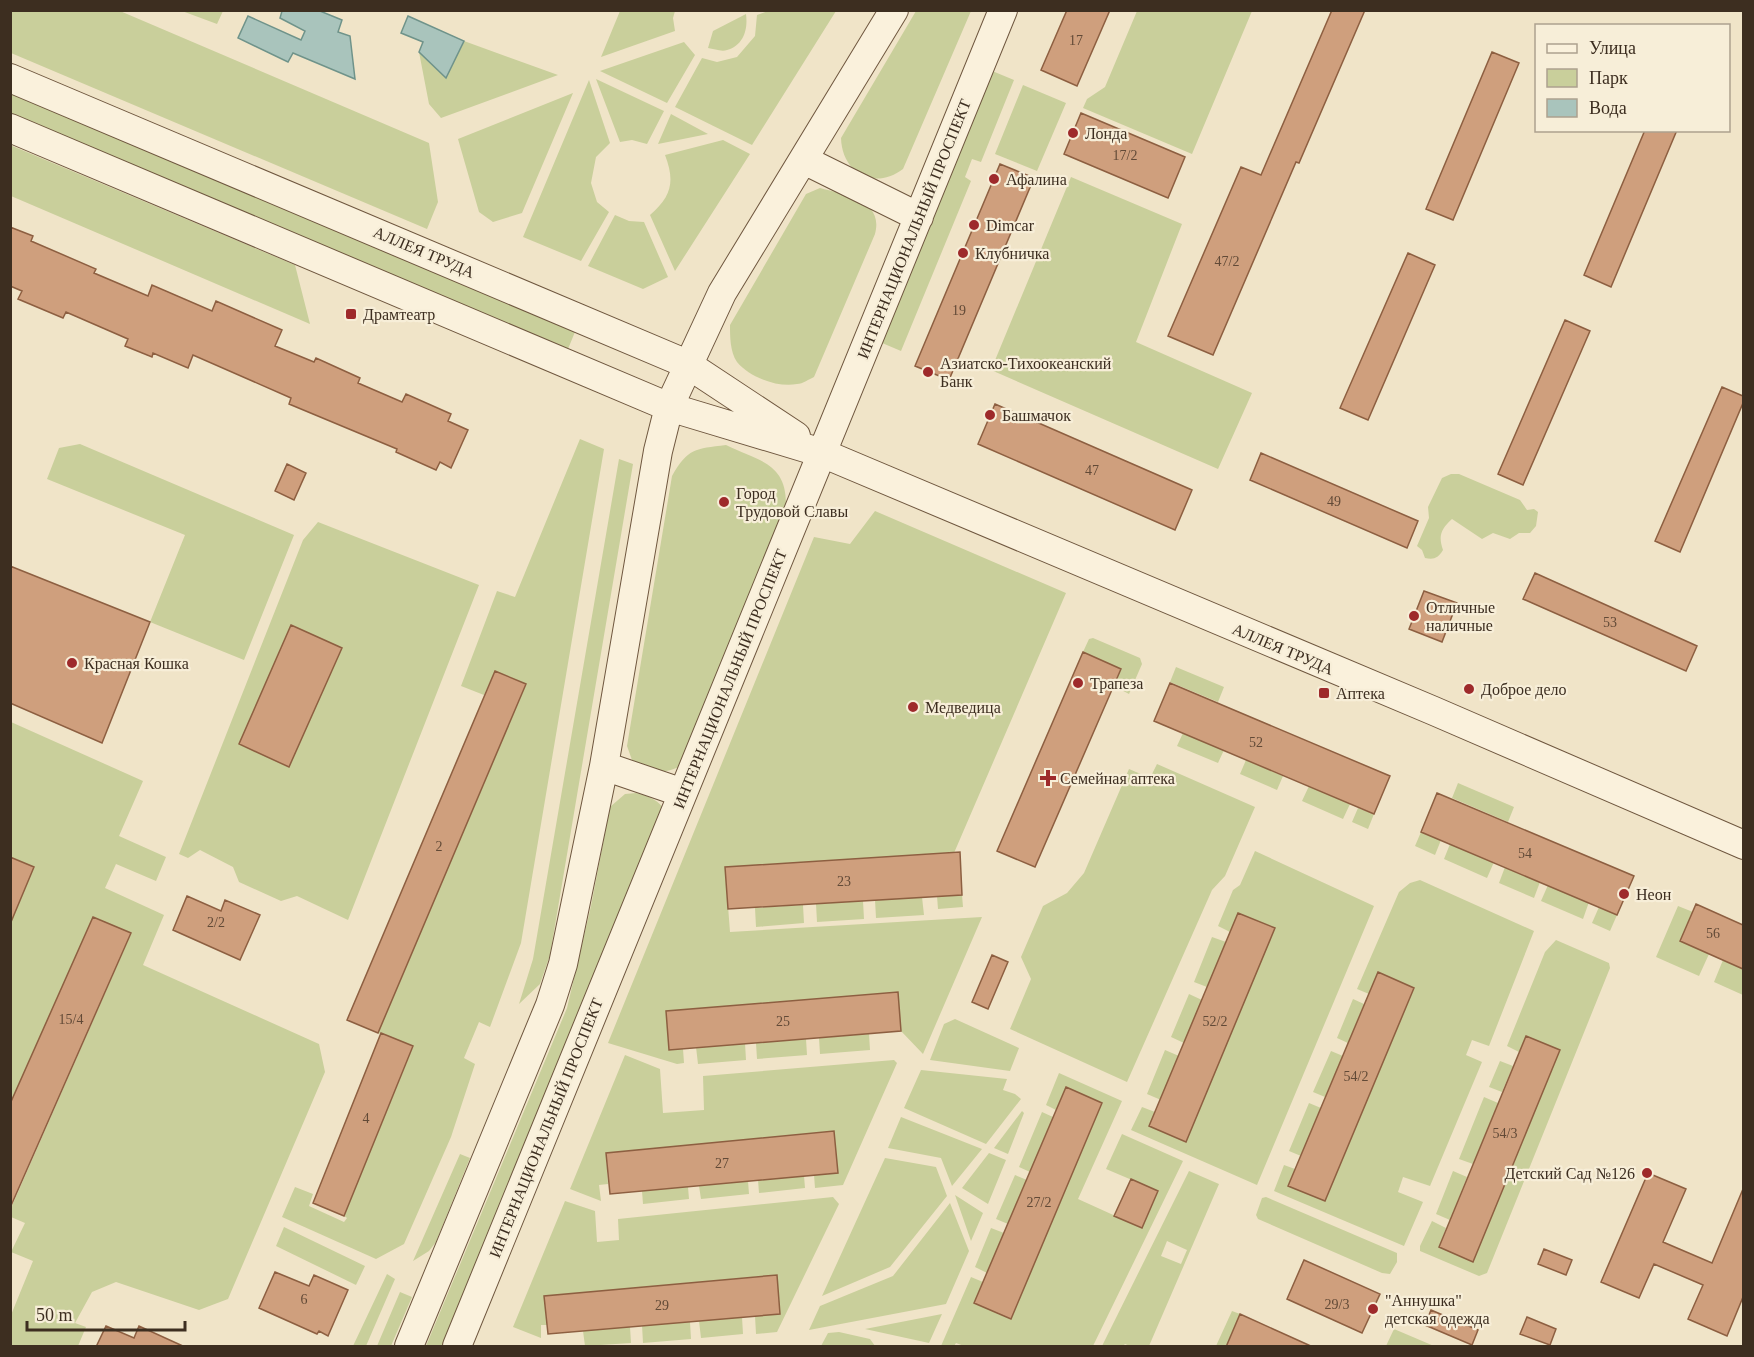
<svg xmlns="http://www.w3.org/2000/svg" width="1754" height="1357" viewBox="0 0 1754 1357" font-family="Georgia,serif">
<rect width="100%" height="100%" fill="#f0e4c8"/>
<path fill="#c9cf9b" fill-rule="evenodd" d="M10 11H120L429 143 438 202 427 229 11 53Z
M182 11 223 10V11L217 24Z
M620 11H675L673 18 675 31 601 57Z
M768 11H836L752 145 675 107 702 58 717 62 737 57 755 36 757 15Z
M916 11H971L903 169C874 191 842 173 841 138Z
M1137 11H1252L1192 154 1083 108 1087 99 1105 87Z
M746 14C748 29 744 45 727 50 722 52 714 49 708 48L713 31Z
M464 41 558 75 441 118 429 104 419 52 446 77Z
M684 42 695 55 667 103 600 71Z
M985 68 1014 80 981 162 972 159 965 177 971 181 901 351 875 340Z
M596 79 664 111 647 144 632 140 620 142Z
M589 80 610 143 596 157 591 183 597 202 609 212 581 261 523 237Z
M1023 85 1066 103 1037 171 995 154Z
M10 90 577 327 568 349 11 114Z
M573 93 522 213 493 222 479 212 458 139Z
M671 114 708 134 658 144Z
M723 140 750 154 675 271 650 215C672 196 675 181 665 155Z
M10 145 295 265 310 324 11 196Z
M1071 177 1182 224 1136 342 1252 393 1218 469 991 370Z
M820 188C845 195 884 200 875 234L814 377C809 379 803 384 797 384 778 388 749 377 737 362 730 352 730 336 730 325L806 194Z
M615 215 629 221 644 222 668 277 643 289 588 266Z
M580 439 604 449 521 943 490 1027 479 1022 464 1058 475 1064 451 1137 404 1244 376 1259 282 1217 295 1187 313 1194 309 1206 344 1222 347 1218 344 1216 413 1047 378 1033 526 684 495 671 484 695 461 686 497 591 515 597Z
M80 444 294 535 244 660 150 622 185 535 47 479 59 448Z
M726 445C758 461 786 462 786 504L690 761C664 776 658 774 632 760L627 746 672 476C688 448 695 449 726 445Z
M619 459 633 464 550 955 540 984 519 1004 533 959Z
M1451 474H1459L1520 500 1527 510 1534 509 1538 512 1536 526 1530 533H1519L1510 539 1493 533 1482 539 1452 519C1441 529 1438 536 1443 550 1438 558 1434 560 1425 558L1422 550 1417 546 1429 518 1428 507 1442 478Z
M875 511 1066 593 954 853 725 867 730 932 982 917 923 1054 901 1031 897 993 666 1011 669 1049H683L684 1063 677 1064 608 1043 814 537 850 544Z
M318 522 479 585 348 920 297 896 281 901 239 882 233 867 200 850 188 858 179 854 303 540Z
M1093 638 1140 658 1142 664 1129 694 1114 686 1121 669 1083 652 1089 639Z
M1176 667 1224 687 1218 702 1170 682Z
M11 722 143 781 119 836 166 857 156 881 116 864 105 888 164 915 143 965 319 1044 325 1072 228 1299 199 1310 116 1282 92 1292 75 1323 86 1327 78 1346H11V1315L33 1261 11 1252 25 1223 11 1217V1208L131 934 93 917 11 1104V898L34 867 11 857Z
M1183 733 1224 750 1218 763 1177 746Z
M1246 760 1283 776 1277 790 1240 774Z
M1157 764 1255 807 1225 876 1212 890 1127 1082 1010 1029 1031 979 1021 957 1043 906 1067 893 1084 873 1129 769 1150 778Z
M1458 783 1514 807 1508 822 1452 798Z
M1309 786 1350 804 1343 819 1302 801Z
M636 793C649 796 659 800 666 812L515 1180 442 1346H426L567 1008 591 906 610 807 625 794Z
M1358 808 1374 814 1368 829 1352 822Z
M1421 832 1441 840 1435 855 1415 846Z
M1450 844 1494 862 1487 878 1444 859Z
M1255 851 1374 906 1257 1185 1131 1130 1142 1107 1155 1112 1150 1126 1186 1142 1230 932 1218 926 1233 890 1240 885Z
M1505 867 1540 882 1534 898 1499 883Z
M1420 880 1534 931 1489 1046 1472 1040 1466 1055 1482 1062 1430 1186 1403 1177 1398 1192 1423 1202 1404 1246 1274 1191 1284 1165 1295 1169 1288 1186 1325 1201 1414 988 1378 972 1369 994 1357 989 1399 892 1410 883Z
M1548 885 1589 902 1583 919 1541 901Z
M962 895 963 907 938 909 937 896Z
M922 897 924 915 876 918 875 900Z
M863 901 864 919 817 922 816 904Z
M803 905 804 923 756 927 755 908Z
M1678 906 1693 912 1680 941 1709 954 1699 976 1656 957Z
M1599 907 1617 915 1610 931 1592 923Z
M1212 937 1226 942 1207 987 1194 982Z
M1556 940 1609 963 1610 968 1487 1273 1479 1276 1420 1251V1246L1432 1221 1446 1228 1439 1247 1472 1261 1560 1050 1526 1036 1519 1052 1507 1046 1545 952Z
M1723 960 1743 969V995L1714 982Z
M1189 994 1202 1000 1184 1043 1171 1037Z
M1353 999 1364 1004 1348 1043 1337 1038Z
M955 1019 1019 1048 1010 1071 930 1060 944 1024Z
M869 1034 870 1050 820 1054 819 1038Z
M806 1039 807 1055 757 1059 756 1043Z
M745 1043 746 1060 698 1064 696 1047Z
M1165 1050 1179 1056 1161 1100 1147 1094Z
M1331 1051 1343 1056 1325 1097 1313 1092Z
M625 1055 660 1069 663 1113 704 1110 703 1076 894 1060 897 1063 843 1185 815 1188 814 1175 838 1172 834 1131 606 1153 608 1184 599 1185 601 1201 570 1189Z
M1500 1061 1513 1066 1502 1092 1489 1087Z
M921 1070 1007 1079 1003 1090 1015 1094 1021 1099 986 1144 904 1108Z
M1059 1073 1122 1101 1078 1199 1142 1228 1158 1191 1106 1169 1122 1134 1183 1161 1093 1346H964L956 1343 954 1346H941L971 1277 983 1282 1011 1318 1102 1103 1066 1087 1056 1110 1046 1105Z
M1484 1097 1498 1103 1473 1164 1459 1159Z
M1309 1103 1321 1108 1301 1156 1289 1151Z
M1022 1111 1024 1113 1008 1154 994 1148Z
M1042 1112 1053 1117 1030 1172 1019 1167Z
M901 1117 982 1149 952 1186 941 1158 888 1148Z
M989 1153 1006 1160 988 1204 962 1188Z
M460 1154 470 1158 436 1242 429 1251 413 1261Z
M885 1158 936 1167 947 1196 890 1267 822 1296Z
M1189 1171 1219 1184 1149 1346H1130L1125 1344 1123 1346H1102ZM1167 1241 1187 1250 1181 1264 1161 1256Z
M1453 1171 1467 1177 1450 1220 1436 1214Z
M1015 1175 1027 1180 1008 1224 996 1219Z
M804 1176 805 1188 759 1193 758 1180Z
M748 1181 749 1194 701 1199 699 1186Z
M688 1187 689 1199 643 1204 642 1191Z
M955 1195 983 1213 971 1241Z
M833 1197 839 1204 777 1332 756 1334 755 1316 776 1275 545 1296 547 1325H541V1338L513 1327 565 1201 595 1211 597 1242 619 1240 618 1219Z
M1266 1197 1397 1253V1262L1390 1274 1382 1273 1258 1219 1256 1215 1262 1198Z
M950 1203 969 1251 946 1304 809 1330 820 1306 893 1276Z
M284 1227 365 1266 356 1285 276 1246Z
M991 1228 1004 1233 987 1273 975 1267Z
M387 1274 395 1279 366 1346H353Z
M400 1292 412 1297 391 1346H377Z
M1232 1311 1240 1314 1226 1346H1216Z
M942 1314 929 1343 865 1329Z
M742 1317 743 1334 701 1338 699 1321Z
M690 1322 691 1339 643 1343 642 1325Z
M630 1327 631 1343 585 1346 583 1331Z
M1394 1329 1434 1346H1386Z
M839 1332 870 1339 875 1346H821L828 1333Z"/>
<path fill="#a9c4bc" stroke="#6f938a" stroke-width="1.5" d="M282 11H320L342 20 338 32 350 36 355 79 293 53 288 62 238 38 248 16 301 40 305 31 280 18Z
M408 16 464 41 446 78 419 52 423 42 401 33Z"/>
<path fill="#cf9f7d" stroke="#8d5f41" stroke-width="1.5" d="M1067 10H1110L1077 86 1041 70Z
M1332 10H1365L1299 163 1296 162 1213 355 1168 336 1241 167 1261 175Z
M1492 52 1519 63 1453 220 1426 209Z
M1081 113 1185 157 1168 198 1064 154Z
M1645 130H1677L1611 287 1584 275Z
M1000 164 1034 178 949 380 915 366Z
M10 227 33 236 31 241 96 269 94 273 148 296 152 285 212 311 216 301 282 330 275 346 314 362 316 358 360 378 358 383 402 402 406 394 451 414 448 421 468 430 451 468 440 462 436 470 396 452 397 449 289 404 291 398 193 355 188 368 153 353 152 357 125 346 128 339 66 312 63 318 18 299 22 291 10 286Z
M1408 253 1435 265 1368 420 1340 408Z
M1565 320 1590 331 1523 485 1498 474Z
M1722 387 1743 396V403L1680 552 1655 541Z
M995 404 1192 490 1175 530 978 444Z
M1261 453 1418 521 1407 548 1250 480Z
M287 464 306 473 294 500 275 491Z
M10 566 150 622 102 743 10 703Z
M1535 573 1697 646 1686 671 1523 599Z
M1424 591 1457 603 1442 642 1409 629Z
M291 625 342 648 289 767 239 744Z
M1083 652 1121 669 1035 867 997 851Z
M495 671 526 684 378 1033 347 1020Z
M1170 683 1390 776 1374 814 1154 721Z
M1437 793 1634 876 1617 915 1421 832Z
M960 852 962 895 728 909 725 867Z
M10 857 34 867 11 922H10Z
M187 896 221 911 225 900 260 915 240 960 173 930Z
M1696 904 1743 925V969L1680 941Z
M1238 913 1275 928 1186 1142 1149 1126Z
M93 917 131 933 10 1208V1104Z
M992 955 1008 962 988 1009 972 1002Z
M1378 972 1414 988 1325 1201 1288 1186Z
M898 992 901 1031 669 1050 666 1011Z
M381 1033 413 1046 344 1216 313 1203Z
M1526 1036 1560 1050 1473 1262 1439 1247Z
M1066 1087 1102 1103 1011 1319 974 1303Z
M834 1131 838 1173 610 1194 606 1153Z
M1648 1173 1686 1189 1663 1242 1712 1263 1743 1189V1297L1727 1336 1688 1319 1703 1285 1654 1264 1639 1298 1601 1282Z
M1131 1179 1158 1191 1142 1228 1114 1216Z
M1544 1249 1572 1260 1566 1275 1538 1264Z
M1304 1260 1380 1294 1362 1333 1287 1299Z
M275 1272 309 1286 314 1275 348 1290 328 1336 319 1331 317 1334 259 1308Z
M777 1275 780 1314 548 1334 544 1296Z
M1431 1310 1478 1330 1472 1345 1425 1325Z
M1240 1314 1313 1347H1226Z
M1527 1317 1556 1329 1550 1345 1520 1334Z
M106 1326 134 1338 139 1326 185 1347H96Z"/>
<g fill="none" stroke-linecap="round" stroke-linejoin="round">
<defs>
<path id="secondary" d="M10 78 687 364 796 436
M10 128 669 407 822 453 1434 711 1744 845
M804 160 919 217
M604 766 683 793
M409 1346 550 1005 563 964 604 766 658 451 669 407 722 293 894 10
M457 1346 1003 10"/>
</defs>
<use href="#secondary" stroke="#6f573f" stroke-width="30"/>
<use href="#secondary" stroke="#faf1dc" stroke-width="28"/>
</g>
<g fill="#9e2a2b" stroke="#f7eed8" stroke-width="2">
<circle cx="1073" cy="133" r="6"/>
<circle cx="994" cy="179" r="6"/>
<circle cx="974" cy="225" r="6"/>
<circle cx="963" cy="253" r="6"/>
<rect x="345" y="308" width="12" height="12" rx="3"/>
<circle cx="928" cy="372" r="6"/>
<circle cx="990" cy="415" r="6"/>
<circle cx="724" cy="502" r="6"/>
<circle cx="1414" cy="616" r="6"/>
<circle cx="72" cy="663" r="6"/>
<circle cx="1078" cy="683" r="6"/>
<circle cx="1469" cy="689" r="6"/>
<rect x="1318" y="687" width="12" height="12" rx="3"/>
<circle cx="913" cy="707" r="6"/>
<path d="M1045 769h6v6h6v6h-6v6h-6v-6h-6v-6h6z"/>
<circle cx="1624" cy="894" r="6"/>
<circle cx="1647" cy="1173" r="6"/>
<circle cx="1373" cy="1309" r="6"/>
</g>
<g text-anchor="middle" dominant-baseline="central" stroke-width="4.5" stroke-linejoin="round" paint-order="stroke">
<g font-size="14" fill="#624a37">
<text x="1076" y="40">17</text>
<text x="1125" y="155">17/2</text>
<text x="1227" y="261">47/2</text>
<text x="959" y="310">19</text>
<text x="1092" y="470">47</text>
<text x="1334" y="501">49</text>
<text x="1610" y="622">53</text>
<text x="1256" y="742">52</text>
<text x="439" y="846">2</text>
<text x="1525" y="853">54</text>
<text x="844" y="881">23</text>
<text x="216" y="922">2/2</text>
<text x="1713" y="933">56</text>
<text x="71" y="1019">15/4</text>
<text x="783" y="1021">25</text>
<text x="1215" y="1021">52/2</text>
<text x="1356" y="1076">54/2</text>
<text x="366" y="1118">4</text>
<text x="1505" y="1133">54/3</text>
<text x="722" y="1163">27</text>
<text x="1039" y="1202">27/2</text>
<text x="304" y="1299">6</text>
<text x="1337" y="1304">29/3</text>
<text x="662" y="1305">29</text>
</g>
<g font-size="16" fill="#3d2e20" stroke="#f7eed8" text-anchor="start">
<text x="1085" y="133">Лонда</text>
<text x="1006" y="179">Афалина</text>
<text x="986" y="225">Dimcar</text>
<text x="975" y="253">Клубничка</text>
<text x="363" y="314">Драмтеатр</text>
<text x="940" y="363">Азиатско-Тихоокеанский<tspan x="940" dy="18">Банк</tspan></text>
<text x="1002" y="415">Башмачок</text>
<text x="736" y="493">Город<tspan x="736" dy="18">Трудовой Славы</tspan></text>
<text x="1426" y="607">Отличные<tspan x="1426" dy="18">наличные</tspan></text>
<text x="84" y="663">Красная Кошка</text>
<text x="1090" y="683">Трапеза</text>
<text x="1481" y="689">Доброе дело</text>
<text x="1336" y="693">Аптека</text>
<text x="925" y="707">Медведица</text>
<text x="1060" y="778">Семейная аптека</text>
<text x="1636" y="894">Неон</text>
<text x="1635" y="1173" text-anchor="end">Детский Сад №126</text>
<text x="1385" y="1300">"Аннушка"<tspan x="1385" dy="18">детская одежда</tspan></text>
</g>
<g font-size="16" fill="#3d2e20" stroke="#f7eed8">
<text transform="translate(914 229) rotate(-68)">ИНТЕРНАЦИОНАЛЬНЫЙ ПРОСПЕКТ</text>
<text transform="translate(424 252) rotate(23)">АЛЛЕЯ ТРУДА</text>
<text transform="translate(1283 649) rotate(23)">АЛЛЕЯ ТРУДА</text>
<text transform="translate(730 679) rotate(-68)">ИНТЕРНАЦИОНАЛЬНЫЙ ПРОСПЕКТ</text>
<text transform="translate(546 1128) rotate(-68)">ИНТЕРНАЦИОНАЛЬНЫЙ ПРОСПЕКТ</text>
</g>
</g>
<rect width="1754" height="1357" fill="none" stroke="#3d2e20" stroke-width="24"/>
<rect x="1535" y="24" width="195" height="108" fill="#f7eed8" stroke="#ada18e" stroke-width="1.5"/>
<rect x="1547" y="44" width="30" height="9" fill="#faf1dc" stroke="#ada18e" stroke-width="1.5"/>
<text x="1589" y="54" font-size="18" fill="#3d2e20">Улица</text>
<rect x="1547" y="69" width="30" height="18" fill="#c9cf9b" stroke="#ada18e" stroke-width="1.5"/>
<text x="1589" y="84" font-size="18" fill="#3d2e20">Парк</text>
<rect x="1547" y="99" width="30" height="18" fill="#a9c4bc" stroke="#ada18e" stroke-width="1.5"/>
<text x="1589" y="114" font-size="18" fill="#3d2e20">Вода</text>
<path d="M27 1321v9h158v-9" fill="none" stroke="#3d2e20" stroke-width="3"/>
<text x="36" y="1321" font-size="18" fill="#3d2e20" stroke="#f7eed8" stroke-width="4.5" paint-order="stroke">50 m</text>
</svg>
